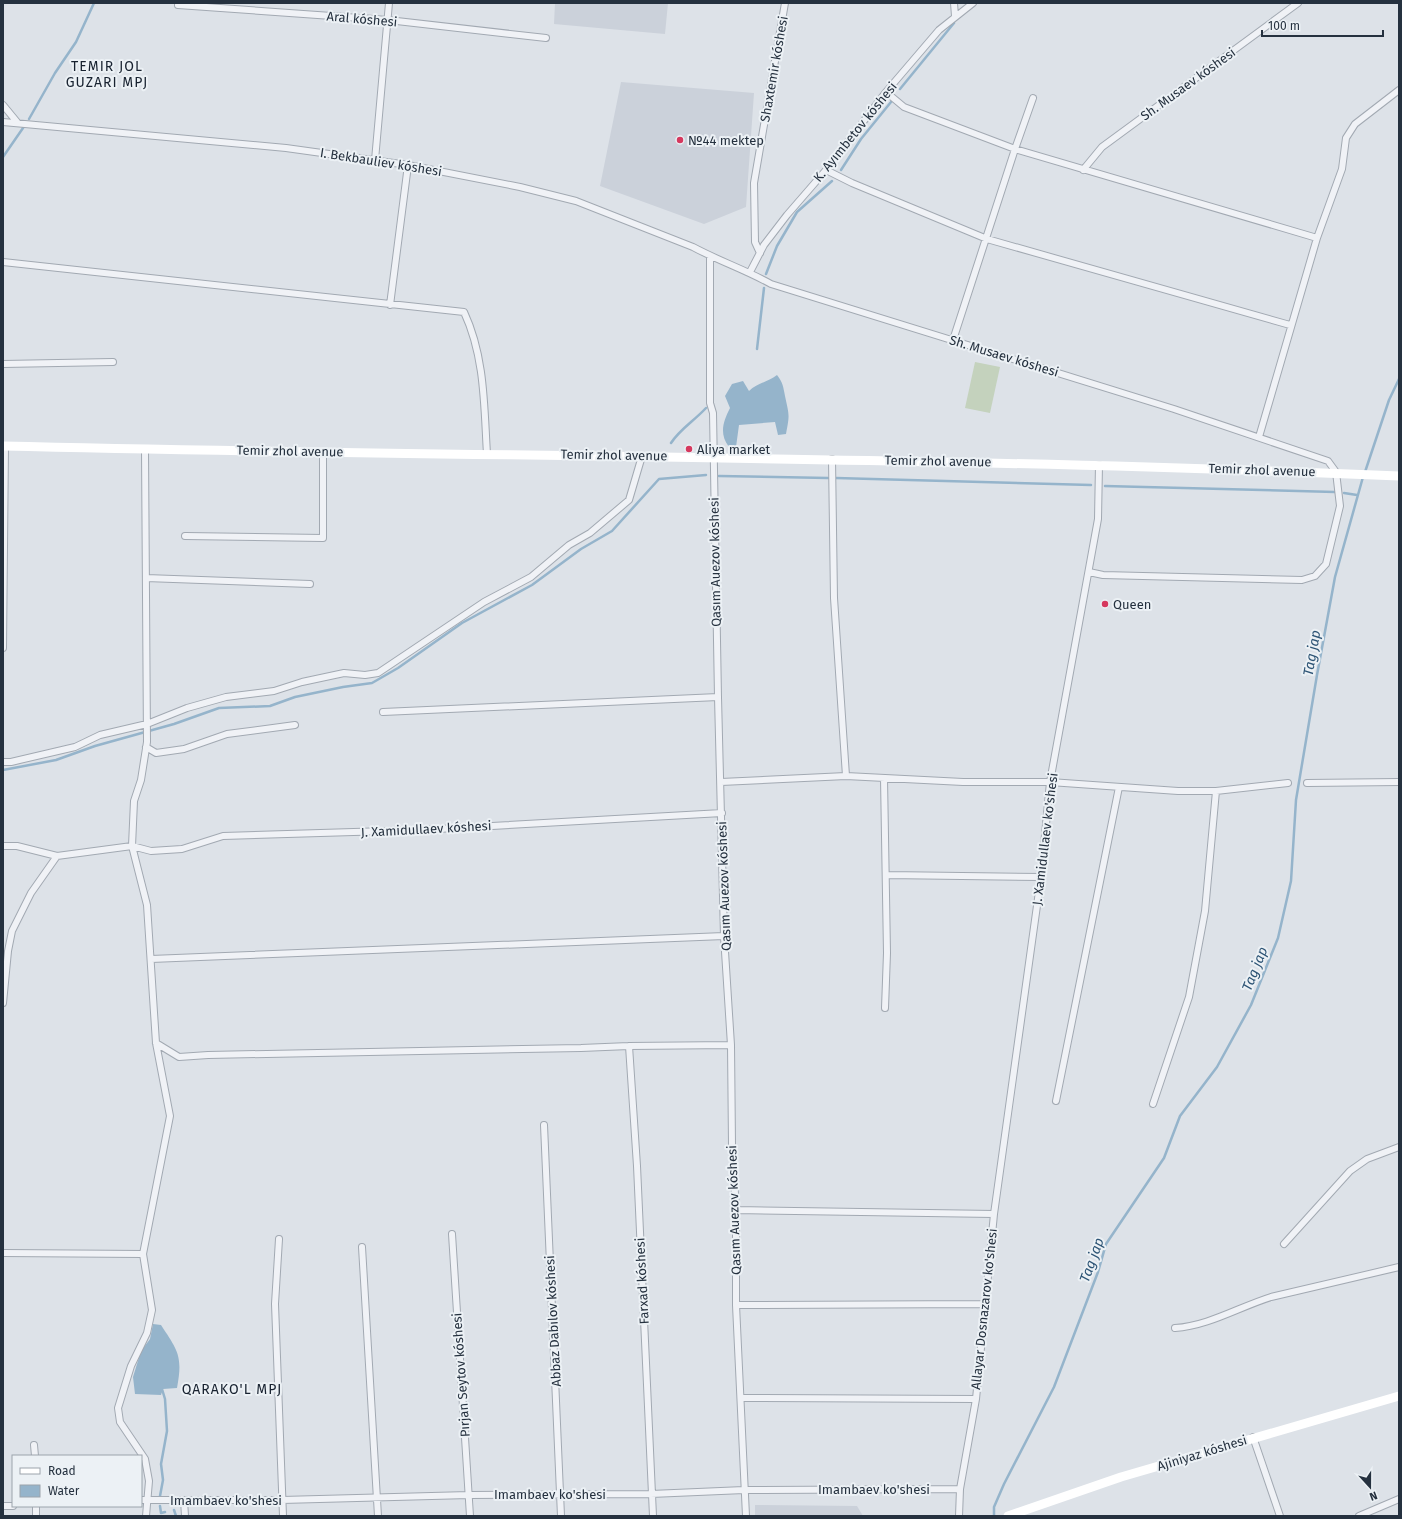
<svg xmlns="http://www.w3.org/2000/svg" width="1402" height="1519" viewBox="0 0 1402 1519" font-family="'Fira Sans',sans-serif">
<rect width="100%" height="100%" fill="#dde2e8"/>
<path fill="#cbd1da" d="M555 3H668L665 34 554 24Z
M621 82 754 93 746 207 704 224 600 186Z
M755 1505 857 1506 863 1516H755Z"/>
<path fill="#c4d2bd" d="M975 362 1000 367 990 413 965 408Z"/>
<path fill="#95b4cb" d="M777 375C783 383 783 386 785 396 789 415 790 414 786 434L778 435 775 422 739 425 736 447H729C719 434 723 422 730 408L725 396 732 384 743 381 749 391C757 383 768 382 777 375Z
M153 1324 161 1325C178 1351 183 1356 177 1388L163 1389 161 1395 135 1394 133 1377 141 1351 150 1339Z"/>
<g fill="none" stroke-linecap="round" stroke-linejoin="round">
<path stroke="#95b4cb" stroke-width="2.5" d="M900 89 954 23
M29 119 55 73 76 42 94 3
M3 157 23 128
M841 170 861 139 891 102
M766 274 777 246 797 212 832 181
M757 349 764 288
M671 443C680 429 694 421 706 408
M1365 472 1389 400 1399 379
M719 476 828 478
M836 478 1091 485
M1105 486 1335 492
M1344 493 1357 495
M3 770 56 760 95 746 174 724 219 708 270 706 295 697 343 687 372 683 398 668 462 623 532 585 581 549 612 531 659 479 706 475
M160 1496 163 1480 161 1464 167 1431 165 1399 162 1389
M160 1506 161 1513 165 1512
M174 1510 176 1516
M994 1516V1507L1004 1484 1054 1387 1098 1272 1106 1244 1164 1158 1180 1116 1217 1067 1251 1005 1278 938 1291 881 1296 800 1317 675 1335 577 1363 477"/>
<defs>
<path id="street" d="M954 3 955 16
M178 5 388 20 546 38
M886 92 904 107 1015 149 1317 238
M3 105 17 122
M3 122 286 148 408 165 520 187 576 201 693 247C719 261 746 270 771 284L1174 409 1328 461 1336 472 1340 506 1326 564 1315 576 1302 580 1103 575 1089 572
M375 160 389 3
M826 170 852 183 987 239 1290 325
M1083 170 1102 147 1298 3
M760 253 755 242 754 183 785 3
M710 256V403L713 413 718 697 724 936 731 1045 732 1145 736 1210V1305L746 1516
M3 262 464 312C485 357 484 406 487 454
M750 272 764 245 787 215 826 170 886 92 939 30 973 3
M390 305 408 165
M953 340 1015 149 1033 98
M3 364 113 362
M1259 437 1317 238 1342 169 1346 138 1355 124 1399 90
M145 449 147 742 141 780 134 801 132 846 147 905 156 1043 170 1116 143 1254 152 1310 147 1333 131 1366 118 1408 120 1422 145 1459 149 1481 146 1516
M832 459 834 598 846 776
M185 536 323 538V452
M146 578 310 584
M3 648 5 446
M383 712 718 697
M146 747 156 753 184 749 227 734 295 725
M3 762H11L75 747 100 735 147 724 187 708 226 697 274 691 302 682 344 673 365 675 378 673 484 602 531 577 569 545 590 533 629 500 642 456
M884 778 887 953 885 1008
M721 782 846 776 963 782H1050L1178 791H1216L1288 783
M1307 783 1399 782
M3 846H17L57 856
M887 875 1041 877
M151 959 724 936
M3 1003 8 951 12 931 31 893 57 856 132 846 151 851 182 849 223 836 420 830 722 813
M156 1043 179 1057 208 1055 581 1048 629 1046 731 1045
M629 1046 637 1166 653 1516
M1056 1101 1119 787
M1153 1104 1189 997 1205 911 1216 791
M544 1125 561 1516
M736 1210 994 1214
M452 1234 470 1516
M279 1239 275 1304 283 1516
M1284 1244 1350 1171 1367 1159 1399 1147
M362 1247 378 1516
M3 1253 143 1254
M736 1305 984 1304
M1175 1328C1208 1326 1239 1307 1271 1297L1399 1267
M742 1398 976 1399
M1253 1437 1280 1516
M34 1445 35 1456
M141 1500H282L469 1495 651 1494 744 1490 960 1489
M184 1500 185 1516
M3 1506H13
M36 1516V1506
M959 1516 960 1489 976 1399 994 1214 1041 877 1050 782 1098 519 1099 465
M1359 1516 1399 1499"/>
</defs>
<use href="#street" stroke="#a2a9b2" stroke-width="8"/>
<use href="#street" stroke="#f0f2f6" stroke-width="6"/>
<path stroke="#fff" stroke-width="9" d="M3 446C468 457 934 456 1399 476
M1008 1516 1121 1477 1399 1396"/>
</g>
<g fill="#d6385e" stroke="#ecf1f5" stroke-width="1.5">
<circle cx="680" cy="140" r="4"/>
<circle cx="689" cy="449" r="4"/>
<circle cx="1105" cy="604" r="4"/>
</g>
<g text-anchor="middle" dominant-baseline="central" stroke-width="4" stroke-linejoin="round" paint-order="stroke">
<g font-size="13" fill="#25313f" stroke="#ecf1f5">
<text transform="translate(362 19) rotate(5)">Aral kóshesi</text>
<text transform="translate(774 69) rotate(-80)">Shaxtemir kóshesi</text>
<text transform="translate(1188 84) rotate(-36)">Sh. Musaev kóshesi</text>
<text transform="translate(855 132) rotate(-51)">K. Ayımbetov kóshesi</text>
<text transform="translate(381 162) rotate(9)">I. Bekbauliev kóshesi</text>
<text transform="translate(1004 356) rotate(17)">Sh. Musaev kóshesi</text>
<text transform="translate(290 451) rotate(1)">Temir zhol avenue</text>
<text transform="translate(614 455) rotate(1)">Temir zhol avenue</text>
<text transform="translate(938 461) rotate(1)">Temir zhol avenue</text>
<text transform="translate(1262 470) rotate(2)">Temir zhol avenue</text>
<text transform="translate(715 562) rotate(-91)">Qasım Auezov kóshesi</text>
<text transform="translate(426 829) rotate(-3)">J. Xamidullaev kóshesi</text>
<text transform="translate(1045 839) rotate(-83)">J. Xamidullaev ko'shesi</text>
<text transform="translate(724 886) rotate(-92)">Qasım Auezov kóshesi</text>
<text transform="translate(734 1210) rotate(-92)">Qasım Auezov kóshesi</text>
<text transform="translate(642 1281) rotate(-93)">Farxad kóshesi</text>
<text transform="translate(984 1309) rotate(-84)">Allayar Dosnazarov ko'shesi</text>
<text transform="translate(553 1321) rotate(-93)">Abbaz Dabılov kóshesi</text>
<text transform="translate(461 1375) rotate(-94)">Pırjan Seytov kóshesi</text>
<text transform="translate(1202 1453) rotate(-17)">Ajiniyaz kóshesi</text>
<text x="874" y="1489">Imambaev ko'shesi</text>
<text x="550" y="1494">Imambaev ko'shesi</text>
<text x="226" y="1500">Imambaev ko'shesi</text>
</g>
<g font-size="13" fill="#25313f" stroke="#ecf1f5" text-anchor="start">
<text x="688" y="140">№44 mektep</text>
<text x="697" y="449">Aliya market</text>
<text x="1113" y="604">Queen</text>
</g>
<g font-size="14" letter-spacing="1" fill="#182230" stroke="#ecf1f5">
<text x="107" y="66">TEMIR JOL<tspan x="107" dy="16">GUZARI MPJ</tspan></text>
<text x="232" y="1389">QARAKO'L MPJ</text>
</g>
<g font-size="14" font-style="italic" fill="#2d5475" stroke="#ecf1f5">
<text transform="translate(1312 653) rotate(-80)">Tag jap</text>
<text transform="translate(1255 969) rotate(-68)">Tag jap</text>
<text transform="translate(1092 1260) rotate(-70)">Tag jap</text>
</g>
</g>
<rect width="1402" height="1519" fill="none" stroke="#25313f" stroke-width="8"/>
<rect x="12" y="1455" width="130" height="52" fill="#ecf1f5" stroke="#9ca4ac"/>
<rect x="20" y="1468" width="20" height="6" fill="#ffffff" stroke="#9ca4ac"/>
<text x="48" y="1475" font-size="12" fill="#25313f">Road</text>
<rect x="20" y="1485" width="20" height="12" fill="#95b4cb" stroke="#9ca4ac"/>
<text x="48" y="1495" font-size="12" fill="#25313f">Water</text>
<g transform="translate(1370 1487) rotate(159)" stroke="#ecf1f5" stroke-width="3" paint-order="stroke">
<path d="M0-3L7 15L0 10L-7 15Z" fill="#25313f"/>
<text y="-6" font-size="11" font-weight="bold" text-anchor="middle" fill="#25313f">N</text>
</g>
<path d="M1262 30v6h121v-6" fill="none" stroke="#25313f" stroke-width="2"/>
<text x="1268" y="30" font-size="12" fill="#25313f" stroke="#ecf1f5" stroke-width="3" paint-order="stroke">100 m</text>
</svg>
